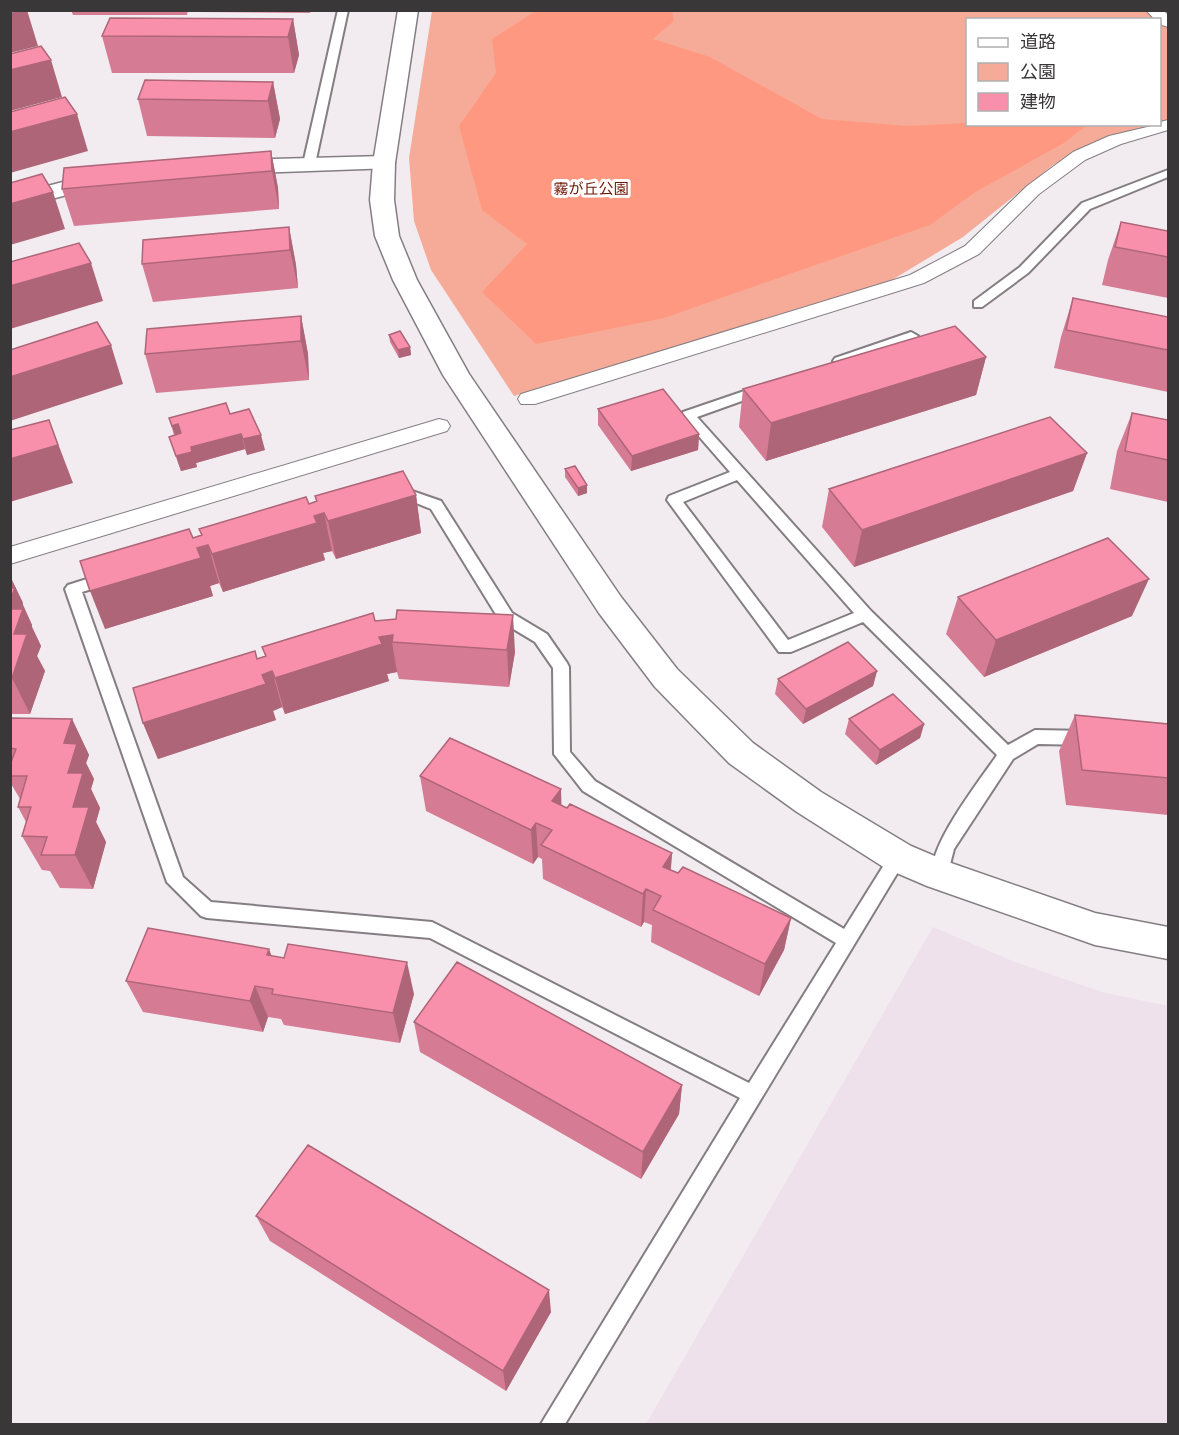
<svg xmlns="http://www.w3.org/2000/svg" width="1179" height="1435" viewBox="0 0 1179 1435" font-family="'Public Sans','Noto Sans JP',sans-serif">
<rect width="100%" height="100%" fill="#f2ecf1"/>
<path fill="#eee1ec" d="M933 927 1015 962 1102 992 1168 1006V1424H646Z"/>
<path fill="#f6ab99" d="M1144 10 1156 19 968 20V124H1160V22L1168 28V124L1105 137 1053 165 963 237 882 286 514 396 431 270 414 221 409 158 432 11Z"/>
<path fill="#ff9880" d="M537 10 672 11 674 21 653 39 710 57 822 119 908 126 967 123 1087 125 1064 143 977 191 930 225 664 318 536 344 482 292 527 244 482 210 459 126 496 73 492 39Z"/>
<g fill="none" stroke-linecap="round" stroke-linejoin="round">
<defs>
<path id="service" d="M338 10H348L315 164 309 167 303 164Z
M1168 170V177L1090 209 1028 273 982 307H974V301L1020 267 1082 203Z
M911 332 918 336 916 339 845 364 840 365 833 361 835 358Z
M762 385 767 386V392L697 417 871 611 1008 745 1035 730 1088 731 1094 733 1096 738 1094 743 1088 745 1038 744 1013 759 954 849 946 880 940 883 934 880C921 854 981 779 997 755L863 622 791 652H779L667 500 669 496 730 472 683 418V412ZM737 480 854 613 788 640 683 502Z
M395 490 412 491 441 501 512 613 547 634 567 663 569 667 570 752 595 781 844 929 892 852 898 849 904 852 907 857 565 1424H541L740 1098 430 938 207 918 201 916 167 882 65 589 68 585 109 572 117 578 114 582 82 592 183 877 211 902 432 922 749 1083 836 943 583 791 554 754 553 668 535 642 500 621 431 509 411 501 390 499 388 495Z"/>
<path id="pedestrian" d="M1146 10H1163L1168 15V27L1162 25 1160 20H1155Z
M1168 120V130L1121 144 1085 160 1039 194 979 254 924 283 535 404H521L518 399 521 394 910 275 965 246 1027 186 1073 152 1109 136 1160 124V122Z
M439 419 447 421 450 426 447 431 10 564V547Z"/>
<path id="minor" d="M384 156 392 158 395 163 392 168 230 174 222 172 219 167 222 162 230 160Z
M104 171 112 173 116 178 112 183 10 210V196Z"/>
<path id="tertiary" d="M398 10H418L395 163 394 200 399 236 417 280 469 374 621 597 677 669 753 743 821 792 911 846 951 863 1095 913 1168 927V959L1095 945 927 886 885 868 797 812 729 763 655 687 599 613 443 375 393 280 375 236 370 200 373 163Z"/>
</defs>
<use href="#service" stroke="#847e83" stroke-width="4"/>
<use href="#pedestrian" stroke="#847e83" stroke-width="2"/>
<use href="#minor" stroke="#847e83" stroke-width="3"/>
<use href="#tertiary" stroke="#847e83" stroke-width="3"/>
<use href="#service" fill="#fff" fill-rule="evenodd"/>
<use href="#pedestrian" fill="#fff" fill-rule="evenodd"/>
<use href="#minor" fill="#fff" fill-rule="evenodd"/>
<use href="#tertiary" fill="#fff" fill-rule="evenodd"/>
</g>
<path fill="#d57c94" d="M71 10H188L187 15H73Z
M198 10H311L310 13 198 12Z
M293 19 299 55 294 73H112L102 36Z
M273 82 280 119 275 138 147 136 138 99Z
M271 151 278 188 279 209 74 226 62 189Z
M1121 222 1168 231V298L1102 285 1108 260Z
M289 227 296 265 298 288 153 302 142 264Z
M1073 298 1168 317V392L1054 368 1061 337Z
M301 316 308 354 309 380 156 393 145 354Z
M389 335 410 347 411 355 399 358 390 342Z
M986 357 976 395 766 461 739 427 743 389Z
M598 409 699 434 698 450 631 471 598 425Z
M1132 413 1168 420V502L1110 489 1117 451Z
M230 414 265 450 247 455 245 449 196 463 197 467 181 471 169 437 174 435 169 418Z
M1087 453 1073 491 854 567 822 527 829 489Z
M565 469 587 493 578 496 565 477Z
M416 495 421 533 336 559 332 551 323 553 325 560 223 592 219 583 210 586 213 596 105 629 193 538 201 535 199 529 309 504 316 502 315 496Z
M10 576 23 603V605L32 625V627L41 646 37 656 45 671 30 714H10Z
M958 597 1132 616 984 677 946 634Z
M375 621 515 652 509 687 399 679 397 672 387 674 389 681 285 714 282 707 273 711 276 720 158 759 143 723 257 659 265 656 262 647Z
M877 671 873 686 803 724 775 694 778 679Z
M1075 715 1168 724V815L1066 805 1059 751Z
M10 718 72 719 89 755 86 763 94 779 91 789 100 808 96 822 106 842 93 889 60 888 50 871 42 870 22 836 26 822 18 807 20 799 10 782Z
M849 719 924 724 920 738 876 765 845 734Z
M420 776 561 789V806L672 853 671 870 791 918 784 950 759 996 651 942 652 925 644 922 641 927 543 879 542 859 538 857 533 864 426 811Z
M272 956 414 994 400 1043 284 1025 281 1019 268 1017 263 1032 143 1012 126 981Z
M414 1022 682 1085 679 1114 641 1179 420 1052Z
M256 1216 551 1312 506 1391 270 1241Z"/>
<path fill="#ae6578" d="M23 10H27L38 46 10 53V14Z
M293 19 299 55 294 73 288 37Z
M51 60 62 97 10 111V70Z
M273 82 280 119 275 138 268 101Z
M77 114 88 151 10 173V132Z
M271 151 278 188 279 209 272 171Z
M53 192 65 229 10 245V204Z
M289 227 296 265 298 288 290 250Z
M91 263 103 301 10 329V286Z
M301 316 308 354 309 380 301 341Z
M111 345 123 384 10 421V377Z
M410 347 411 355 399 358 398 350Z
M986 357 976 395 766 461 771 423Z
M49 420 73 483 10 502V459Z
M178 424 182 440 177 441 172 426Z
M241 434 245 449 196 463 197 467 181 471 176 456 191 447Z
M699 434 698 450 631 471 632 456Z
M261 435 265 450 247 455 243 439Z
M1087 453 1073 491 854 567 862 530Z
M587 485V493L578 496V488Z
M416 495 421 533 336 559 328 521Z
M324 513 332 551 323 553 325 560 223 592 212 554Z
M208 545 219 583 210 586 213 596 105 629 90 591 197 548Z
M10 576 23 603V605L32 625V627L41 646 37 656 45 671 30 714 12 678 14 634 10 615Z
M1149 579 1132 616 984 677 996 640Z
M513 615 515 652 509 687 507 650Z
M393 635 392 642 397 672 387 674 389 681 285 714 275 678 379 637Z
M272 671 282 707 273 711 276 720 158 759 143 723Z
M877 671 873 686 803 724 806 709Z
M72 719 89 755 86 763 94 779 91 789 100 808 96 822 106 842 93 889 75 855 73 807 64 743Z
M924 724 920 738 876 765 880 750Z
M561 789 562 824 552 801Z
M536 823 538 857 533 864 531 830Z
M672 853 669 887 663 867Z
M646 889 644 922 641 927 643 894Z
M791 918 784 950 759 996 765 964Z
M269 949 281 980 267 955Z
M407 962 414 994 400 1043 393 1013Z
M255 986 268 1017 263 1032 250 1001Z
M682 1085 679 1114 641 1179 643 1152Z
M549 1290 551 1312 506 1391 503 1371Z"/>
<path fill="#f890ac" stroke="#ae6578" stroke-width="1.5" d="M10 10H23L10 14Z
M110 18 293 19 288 37 102 36Z
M41 46 51 60 10 70V54Z
M145 80 273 82 268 101 138 99Z
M65 97 77 114 10 132V112Z
M271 151 272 171 62 189 64 168Z
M42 174 53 192 10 204V183Z
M1121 222 1168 231V257L1115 247Z
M289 227 290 250 142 264 143 240Z
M79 243 91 263 10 286V262Z
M1073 298 1168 317V350L1066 330Z
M301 316V341L145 354 147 329Z
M97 322 111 345 10 377V350Z
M955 326 986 357 771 423 743 389Z
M400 331 410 347 398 350 389 335Z
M663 389 699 434 632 456 598 409Z
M226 403 230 414 249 409 261 435 243 439 241 434 191 447 192 452 176 456 169 437 181 433 178 424 172 426 169 418Z
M1132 413 1168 420V460L1125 451Z
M1050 417 1087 453 862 530 829 489Z
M49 420 58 445 10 459V430Z
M575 466 587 485 578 488 565 469Z
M403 471 416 495 328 521 324 513 314 516 317 523 212 554 208 545 197 548 201 558 90 591 80 561 189 529 193 538 202 535 199 529 306 497 309 504 317 501 315 496Z
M1108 538 1149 579 996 640 958 597Z
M10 588H15L10 600Z
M10 609H23L14 634H27L12 678H10Z
M397 610 513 615 507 650 392 642 393 635 379 637 382 644 275 678 272 671 262 675 266 684 143 723 133 688 255 651 257 659 266 656 262 647 373 613 375 621 396 619Z
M848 642 877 671 806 709 778 679Z
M893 694 924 724 880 750 849 719Z
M1075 715 1168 724V778L1082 770Z
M10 718 72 719 64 743 77 744 68 773H83L73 807H89L75 855H41L47 837 22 836 31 807H18L27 776H10V765L16 749 10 748Z
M450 738 561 789 552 801 567 808 570 804 672 853 663 867 678 873 683 867 791 918 765 964 653 910 661 896 646 889 643 894 541 845 552 830 536 823 531 830 420 776Z
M148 928 269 949 267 955 284 958 288 944 407 962 393 1013 272 994 273 989 255 986 250 1001 126 981Z
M457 962 682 1085 643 1152 414 1022Z
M308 1145 549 1290 503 1371 256 1216Z"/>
<g text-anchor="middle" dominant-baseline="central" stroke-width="6" stroke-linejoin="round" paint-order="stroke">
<g font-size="15" fill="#6e1400" stroke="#fff">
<text x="591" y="188">霧が丘公園</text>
</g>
</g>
<rect width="1179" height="1435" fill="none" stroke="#3a3739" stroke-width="24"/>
<rect x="966" y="18" width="195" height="108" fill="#ffffff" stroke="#b0afb0" stroke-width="1.5"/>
<rect x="978" y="38" width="30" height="9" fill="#ffffff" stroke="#b0afb0" stroke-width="1.5"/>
<text x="1020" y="48" font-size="18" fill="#3a3739">道路</text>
<rect x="978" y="63" width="30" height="18" fill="#f6ab99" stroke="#b0afb0" stroke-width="1.5"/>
<text x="1020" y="78" font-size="18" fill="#3a3739">公園</text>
<rect x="978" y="93" width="30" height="18" fill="#f890ac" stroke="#b0afb0" stroke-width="1.5"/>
<text x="1020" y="108" font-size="18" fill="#3a3739">建物</text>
</svg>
